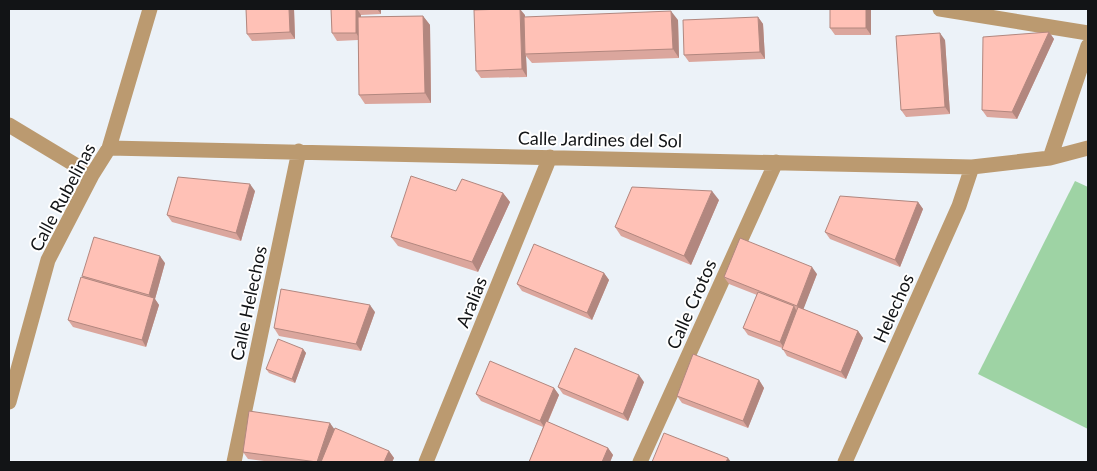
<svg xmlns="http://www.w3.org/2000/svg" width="1097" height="471" viewBox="0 0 1097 471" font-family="Lato,sans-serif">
<rect width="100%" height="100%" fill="#ecf2f8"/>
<path fill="#9ed3a4" d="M1075 181 1088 187V429L978 374Z"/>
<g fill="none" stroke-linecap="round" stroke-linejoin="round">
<path stroke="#bb9a70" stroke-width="15" d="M940 9 1088 33
M9 125 92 175
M109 148 972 167 1050 158 1088 148
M1050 158 1088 46
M9 402 48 260 92 175 109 148 150 9
M234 462 299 151
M426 462 550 157
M640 462 776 162
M845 462 959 206 972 167"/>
</g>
<path fill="#dba69d" d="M246 9H294L295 39 252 41 247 34Z
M331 9H381V14L361 15V17L423 16 430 25 431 103 365 104 359 95 358 40 337 41 332 33Z
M667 9H697L668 10Z
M830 9H871V35H835L830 28Z
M525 15V17L678 20 679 58 532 63 526 56 527 77 481 78 476 71Z
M758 17 763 24 765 59 689 62 684 55Z
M1049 32 1054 39 1017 119 987 117 982 110Z
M945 40 950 114 906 117 901 110Z
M255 191 241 241 172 222 167 215Z
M456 191 503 193 510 202 478 272 398 246 391 237Z
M719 200 691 265 621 236 615 227Z
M918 202 923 209 900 267 830 239 825 232Z
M165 263 155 299 159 305 146 347 73 327 68 320 84 278 82 276Z
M604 273 609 280 592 320 522 291 517 284Z
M817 274 803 309 858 331 863 338 846 379 787 356 782 348 748 335 743 328 757 295 729 284 724 277Z
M375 312 361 351 279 336 274 328Z
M303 349 306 353 295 383 269 373 266 369Z
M759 380 764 388 748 428 682 403 677 396Z
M644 382 628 421 563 394 558 387Z
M554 388 559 395 548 422 608 448 613 455 610 462H529L543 427 481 401 476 394Z
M335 429 389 451 394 458 392 462H272L248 459 243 452Z"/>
<path fill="#b2877f" d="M289 9H294L295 39 290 32Z
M356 9H357L361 15V40L356 33Z
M377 9H381V14Z
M520 9 525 15 526 54H525L526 56 527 77 522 69Z
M866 9H871V35L866 28Z
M671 11 678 20 679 58 673 49Z
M423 16 430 25 431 103 425 93Z
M758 17 763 24 765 59 760 52Z
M1049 32 1054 39 1017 119 1012 112Z
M940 33 945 40 950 114 945 107Z
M250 184 255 191 241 241 236 233Z
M712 191 719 200 691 265 684 256Z
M503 193 510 202 478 272 472 262Z
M918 202 923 209 900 267 895 260Z
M160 256 165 263 155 299 159 305 146 347 142 340 153 301 149 295Z
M812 267 817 274 802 313 797 306Z
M604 273 609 280 592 320 587 313Z
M370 305 375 312 361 351 356 344Z
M794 306 798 314 785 349 780 342Z
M858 331 863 338 846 379 841 372Z
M303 349 306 353 295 383 292 379Z
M639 375 644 382 628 421 623 414Z
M759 380 764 388 748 428 743 421Z
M554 388 559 395 545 428 540 421Z
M330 423 335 430 325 462H317Z
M608 448 613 455 610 462H602Z
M389 451 394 458 392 462H384Z
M728 458 731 462H726Z"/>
<path fill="#ffc1b6" stroke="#b2877f" d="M246 9H289L290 32 247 34Z
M331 9H356V33H332Z
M505 9H520L522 69 476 71 474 10Z
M830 9H866V28H830Z
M671 11 673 49 525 54 524 17Z
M423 16 425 93 359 95 358 17Z
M758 17 760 52 684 55 683 20Z
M1049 32 1012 112 982 110 983 37Z
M940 33 945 107 901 110 896 36Z
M411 176 456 191 462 179 503 193 472 262 391 237Z
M178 177 250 184 236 233 167 215Z
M632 187 712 191 684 256 615 227Z
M840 196 918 202 895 260 825 232Z
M94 237 160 256 149 295 82 276Z
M740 238 812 267 797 306 724 277Z
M534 244 604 273 587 313 517 284Z
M81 277 154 298 142 340 68 320Z
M281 289 370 305 356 344 274 328Z
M758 292 794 306 780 342 743 328Z
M798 307 858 331 841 372 782 349Z
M278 339 303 349 292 379 266 369Z
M575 348 639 375 623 414 558 387Z
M693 354 759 380 743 421 677 396Z
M490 361 554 388 540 421 476 394Z
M249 411 330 423 317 462 243 452Z
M546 421 608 448 602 462H529Z
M335 428 389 451 384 462H321Z
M664 433 728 458 726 462H652Z"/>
<g text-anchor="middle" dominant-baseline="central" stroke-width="4" stroke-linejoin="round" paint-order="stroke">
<g font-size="18" fill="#121416" stroke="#fff">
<text transform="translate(600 139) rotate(1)">Calle Jardines del Sol</text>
<text transform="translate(62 197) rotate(-62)">Calle Rubelinas</text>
<text transform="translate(471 302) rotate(-68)">Aralias</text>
<text transform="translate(248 303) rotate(-78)">Calle Helechos</text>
<text transform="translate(691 304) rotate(-66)">Calle Crotos</text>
<text transform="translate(893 308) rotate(-66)">Helechos</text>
</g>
</g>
<rect width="1097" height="471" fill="none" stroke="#121416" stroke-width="20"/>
</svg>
